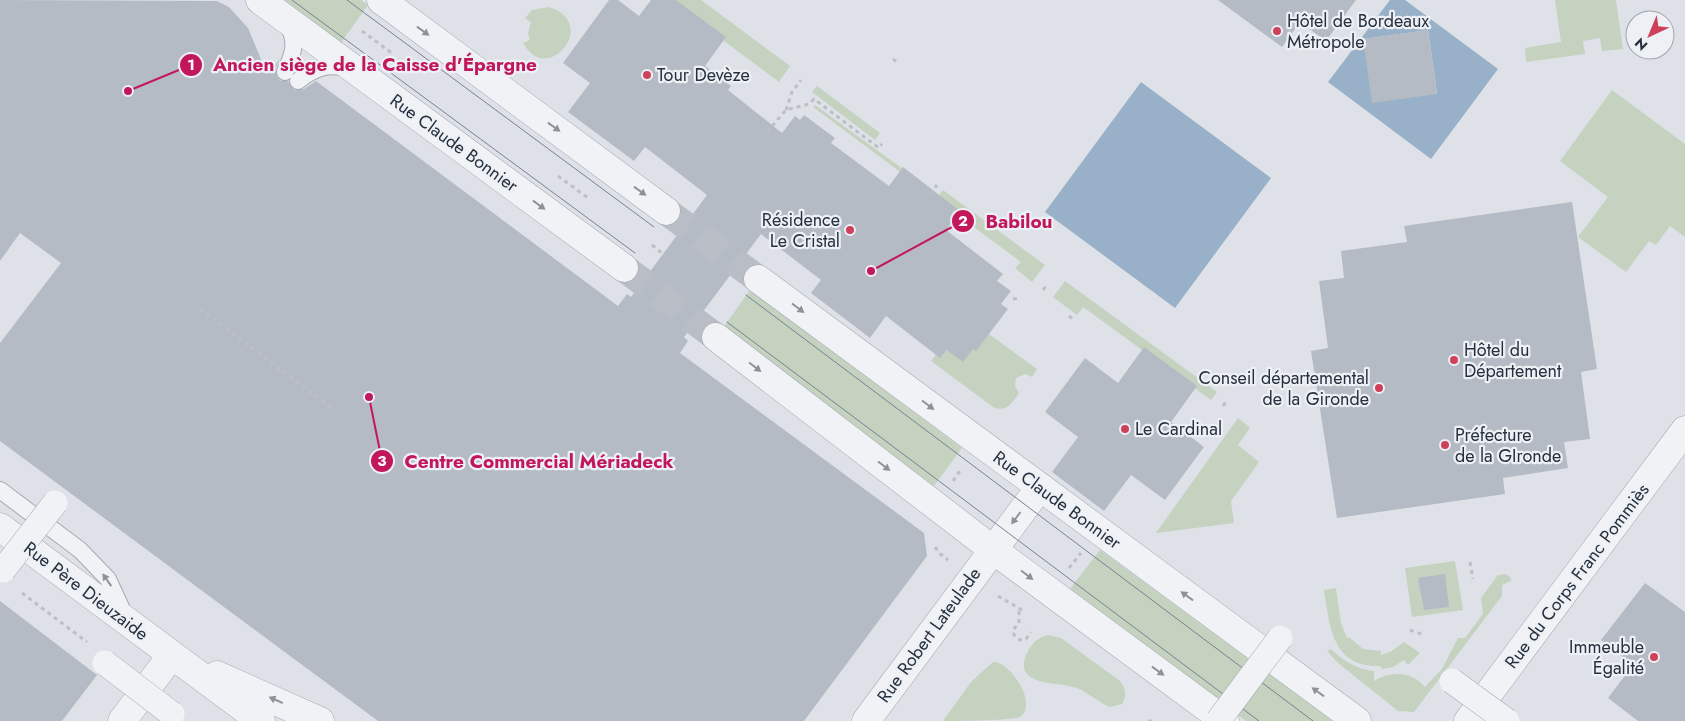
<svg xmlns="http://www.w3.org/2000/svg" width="1685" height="721" viewBox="0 0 1685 721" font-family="Jost,sans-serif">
<rect width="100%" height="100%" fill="#dee2e8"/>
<path fill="#c4d2bf" d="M279 0H361L368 5 340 44Z
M669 0H701L790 66 779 82Z
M1555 0H1616L1623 49 1602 51 1600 38 1583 41 1585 54 1526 62 1525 48 1561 42Z
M548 7C601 21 548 88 523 43L530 40 528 33 531 22 525 18 532 10Z
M817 86 880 133 875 140 812 92Z
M1612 90 1685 144V237L1670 226 1656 245 1649 241 1626 272 1578 237 1608 197 1560 161Z
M815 105 925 185 923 189 813 107Z
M943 190 1045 265 1032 282 1015 268 1021 262 936 199Z
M1065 281 1217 392 1211 400 1083 307 1077 315 1053 297Z
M750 290 962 448 934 486 723 328Z
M989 334 1037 369 1032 377 1025 374 1016 378 1015 386 1019 393C1012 403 1006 413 993 407L931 361 936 354 941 357 947 350 973 349Z
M1238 418 1250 428 1238 445 1259 462 1231 501 1234 523 1156 533Z
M1100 550 1334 721H1246L1070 589Z
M1455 561 1463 610 1412 617 1405 568Z
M1506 574 1511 578V581L1502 585V596L1414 712 1398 711 1338 663 1327 651 1331 649C1344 661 1356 669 1374 671V681C1391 670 1413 672 1425 687L1442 669 1458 638H1465L1483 614 1481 598 1498 575Z
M1336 588 1341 623 1347 638 1349 637 1363 649 1381 651V655L1390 652 1404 642 1420 653 1408 665 1404 660 1393 667 1381 669V666C1332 668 1330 627 1324 590Z
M1048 635 1061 638 1120 681C1126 690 1127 695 1122 704L1110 707C1098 702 1089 693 1077 688 1059 681 1009 688 1028 651 1032 643 1039 637 1048 635Z
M993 662C1009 660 1039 704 1020 717 1008 721 959 721 943 721L971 682Z"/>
<path fill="#98b1c8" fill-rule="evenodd" d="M1390 0H1405L1498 69 1431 159 1328 82ZM1428 30 1437 93 1363 39H1364Z
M1141 82 1271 178 1175 308 1045 212Z"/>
<path fill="#b5bbc4" d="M0 0 217 1 229 7 248 28 267 74 280 59 276 68 277 77 281 81H288L294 90 304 89 316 81 618 306 627 294 631 297 707 195 645 147 634 161 568 112 590 83 563 63 609 0H618L639 16 651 0H676L726 37 705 66 731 86 728 90 782 133 795 116 800 120 804 115 835 138 831 143 889 186 903 167 960 211 946 230 1003 274 997 281 1011 291 1001 304 1008 309 976 351 973 349 963 362 947 350 940 358 886 316 870 338 811 293 821 280 761 234 684 337 688 341 680 353 924 533 927 556 804 721H378L0 441V343L61 263 20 233 0 261Z
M1218 0H1356L1326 41 1300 22 1282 47Z
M1428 30 1437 94 1372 103 1363 39Z
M1572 202 1597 369 1581 372 1590 439 1564 442 1568 468 1503 478 1505 494 1337 518 1311 351 1328 348 1319 281 1344 278 1341 251 1407 242 1404 226Z
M1144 347 1197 386 1171 422 1204 447 1165 500 1131 475 1104 511 1052 472 1078 437 1045 412 1085 358 1118 383Z
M1445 574 1449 607 1424 610 1418 578Z
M1645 583 1685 612V721H1638L1608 698 1633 665 1601 640Z
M0 601 97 675 62 721H0Z"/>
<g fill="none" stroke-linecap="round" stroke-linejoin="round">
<path stroke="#b9bec6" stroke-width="28" stroke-dasharray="28 14" stroke-linecap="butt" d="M666 211 758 279"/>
<path stroke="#b9bec6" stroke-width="28" stroke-dasharray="28 14" stroke-linecap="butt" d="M624 268 716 337"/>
<defs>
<path id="service" d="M285 72C294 53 298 41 286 22
M298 81C314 68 327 63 348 68
M0 490 80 550 108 579 125 616"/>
<path id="minor" d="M381 0 666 211
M758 279 1040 487
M0 527 261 721
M217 675 320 721
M122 721 172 655"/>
<path id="tertiary" d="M260 0 624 268
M716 337 992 549 1225 721
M866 721 1040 487 1357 721
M1468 721 1685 430"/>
</defs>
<use href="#service" stroke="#a3a9b2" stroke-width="18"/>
<use href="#minor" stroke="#a3a9b2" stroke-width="29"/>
<use href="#tertiary" stroke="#a3a9b2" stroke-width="29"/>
<path stroke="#bcc0c6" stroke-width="3" stroke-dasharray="4 4" stroke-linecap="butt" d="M362 31 393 54
M893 59 897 62
M786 110 792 92 801 80
M767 132 786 110 809 104 814 99 879 148 882 144
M558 176 588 198
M930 194 937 185
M652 245 663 254
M1043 290 1047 285
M1013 299 1021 298
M200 309 334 410
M1069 316 1073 319
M1223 406 1227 400
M953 481 962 468
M935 547 939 553 948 560
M1470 562 1473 579
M1069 568 1081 553
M22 593 87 642
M998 596 1022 610
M1019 611V623L1013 630 1014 635 1020 640 1026 639 1031 632
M1410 630 1424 635
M1148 721H1154"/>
<use href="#service" stroke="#f0f2f6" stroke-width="16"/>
<use href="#minor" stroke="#f0f2f6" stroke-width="28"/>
<use href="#tertiary" stroke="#f0f2f6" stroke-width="28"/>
<path stroke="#778291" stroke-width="1" d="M292 0 635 253
M347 0 654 227
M746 295 1313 721
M727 322 1259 721"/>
<defs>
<path id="pedestrian-bridge" d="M3 570 55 503
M105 663 172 714
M1452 681 1507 721
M1218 721 1280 638"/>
</defs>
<use href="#pedestrian-bridge" stroke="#a3a9b2" stroke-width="26" stroke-linecap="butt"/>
<use href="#pedestrian-bridge" stroke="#f0f2f6" stroke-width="25"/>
</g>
<defs><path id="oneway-solid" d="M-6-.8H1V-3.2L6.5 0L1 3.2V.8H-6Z" transform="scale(1.25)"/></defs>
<g fill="#8c919a">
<use href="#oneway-solid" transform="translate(423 31) rotate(36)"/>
<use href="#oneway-solid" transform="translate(554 127) rotate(36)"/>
<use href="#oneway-solid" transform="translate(640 191) rotate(36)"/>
<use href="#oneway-solid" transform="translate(539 205) rotate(36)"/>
<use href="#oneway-solid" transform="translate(798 308) rotate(37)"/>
<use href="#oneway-solid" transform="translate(755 367) rotate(37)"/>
<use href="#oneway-solid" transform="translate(928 405) rotate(37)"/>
<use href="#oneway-solid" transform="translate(884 466) rotate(37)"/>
<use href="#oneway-solid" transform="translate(1016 518) rotate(127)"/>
<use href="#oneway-solid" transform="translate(1027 575) rotate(37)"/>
<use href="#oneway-solid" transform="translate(107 580) rotate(-125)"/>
<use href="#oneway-solid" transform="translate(1187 596) rotate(-144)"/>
<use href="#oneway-solid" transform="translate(1158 671) rotate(36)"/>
<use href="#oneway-solid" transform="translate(1318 692) rotate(-144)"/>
<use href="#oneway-solid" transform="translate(276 700) rotate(-156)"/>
</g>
<g fill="#cf405a" stroke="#edf1f5" stroke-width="2">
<circle cx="1277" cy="31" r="5"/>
<circle cx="647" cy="75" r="5"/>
<circle cx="850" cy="230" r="5"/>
<circle cx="1454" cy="360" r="5"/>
<circle cx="1379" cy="388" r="5"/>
<circle cx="1125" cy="429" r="5"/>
<circle cx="1445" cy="445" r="5"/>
<circle cx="1654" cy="657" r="5"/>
</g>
<g text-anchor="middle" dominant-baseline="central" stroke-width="4.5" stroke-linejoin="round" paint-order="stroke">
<g font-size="18" fill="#27303e" stroke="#edf1f5" text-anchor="start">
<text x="1287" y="21">Hôtel de Bordeaux<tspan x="1287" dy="21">Métropole</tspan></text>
<text x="657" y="75">Tour Devèze</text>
<text x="840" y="220" text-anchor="end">Résidence<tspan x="840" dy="21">Le Cristal</tspan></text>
<text x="1464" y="350">Hôtel du<tspan x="1464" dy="21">Département</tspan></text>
<text x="1369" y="378" text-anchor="end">Conseil départemental<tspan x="1369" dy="21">de la Gironde</tspan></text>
<text x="1135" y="429">Le Cardinal</text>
<text x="1455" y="435">Préfecture<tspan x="1455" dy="21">de la GIronde</tspan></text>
<text x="1644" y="647" text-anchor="end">Immeuble<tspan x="1644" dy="21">Égalité</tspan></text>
</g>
<g font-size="18" fill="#27303e" stroke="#edf1f5">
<text transform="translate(454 143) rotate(36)">Rue Claude Bonnier</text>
<text transform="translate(1057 500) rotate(36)">Rue Claude Bonnier</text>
<text transform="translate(1577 576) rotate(-53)">Rue du Corps Franc Pommiès</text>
<text transform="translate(86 591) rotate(37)">Rue Père Dieuzaide</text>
<text transform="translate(929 635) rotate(-54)">Rue Robert Lateulade</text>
</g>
</g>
<path fill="none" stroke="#c2185b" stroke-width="2" d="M128 91L191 65M871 271L963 221M369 397L382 461"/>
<g fill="#c2185b" stroke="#edf1f5" stroke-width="2">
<circle cx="128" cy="91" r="5"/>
<circle cx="871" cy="271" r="5"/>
<circle cx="369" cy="397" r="5"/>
<circle cx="191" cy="65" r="12"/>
<circle cx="963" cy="221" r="12"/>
<circle cx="382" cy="461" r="12"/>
</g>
<g font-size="15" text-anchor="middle" font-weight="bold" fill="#fff">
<text x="191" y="70">1</text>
<text x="963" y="226">2</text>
<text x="382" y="466">3</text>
</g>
<g font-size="19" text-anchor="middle" font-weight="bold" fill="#c2185b" stroke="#edf1f5" stroke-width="4.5" stroke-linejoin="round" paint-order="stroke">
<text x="375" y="71">Ancien siège de la Caisse d'Épargne</text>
<text x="1019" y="228">Babilou</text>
<text x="539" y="468">Centre Commercial Mériadeck</text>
</g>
<g transform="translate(1650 35) rotate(224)"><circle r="24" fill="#edf1f5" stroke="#9ea4ac"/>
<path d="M0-4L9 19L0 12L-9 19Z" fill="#cf405a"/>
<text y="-8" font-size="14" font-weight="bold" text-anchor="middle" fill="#27303e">N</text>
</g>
</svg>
